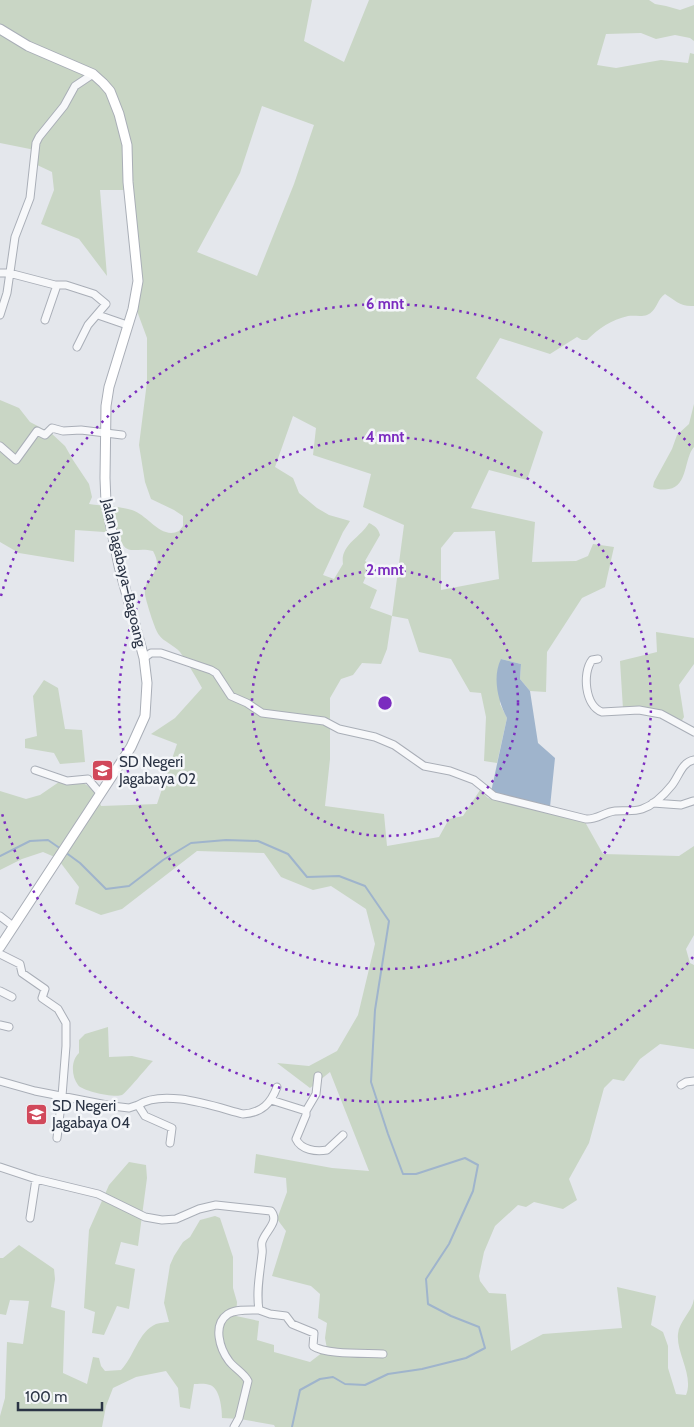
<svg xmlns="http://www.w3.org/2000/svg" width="694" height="1427" viewBox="0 0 694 1427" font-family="Cabin,sans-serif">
<rect width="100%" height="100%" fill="#e4e7ec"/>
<path fill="#c9d6c5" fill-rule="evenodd" d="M0 0H312L304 41 344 62 369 0H649L655 4 666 6 680 10 694 5V41L690 38 675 35 656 39 641 33 606 34 597 65 616 68 661 60 688 63 690 53 694 54V306C680 307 675 300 665 294 657 299 657 311 647 315 641 317 634 315 628 316 611 320 599 328 587 340H582L577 337 550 354 500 338 476 378 543 432 527 480 489 470 471 508 535 522 532 562 576 561 588 556 593 544 614 547 605 587 582 598 547 652 546 692 530 691 520 679 521 664 501 659 500 704 507 718 497 763 484 761 486 717 481 693 470 692 451 659 419 652 408 619 392 616 387 649 381 664 362 663 353 675 341 679 330 698V759L325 806 384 814 387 846 439 837 449 819 463 816 480 790 488 798 585 822 603 854 679 856 694 846V935L686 949 690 963 694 965V1049L660 1044 640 1059 624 1081 613 1079 604 1088 589 1143 569 1179 577 1200 563 1209 534 1202 526 1207 518 1205 495 1226 484 1252 479 1276 480 1281 489 1293 506 1294 511 1351 543 1334 622 1328 617 1287 656 1296 651 1325 663 1332 668 1346V1368L676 1394 686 1395C694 1376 676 1353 678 1334 679 1321 692 1312 694 1299V1427H275L274 1425 240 1419 222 1418C222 1409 220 1388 210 1385 205 1383 198 1384 194 1384L190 1409 180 1407 178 1388 166 1371 136 1377 113 1388 106 1406 102 1427H0V1416L5 1398 7 1342 23 1344 29 1301 10 1300 6 1315 0 1314V1258H3L19 1245 54 1269 55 1279 51 1307 65 1311 63 1373 87 1384 93 1357 99 1358 101 1366 105 1371 121 1370C134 1357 138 1332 156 1324 160 1323 165 1322 169 1322L164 1303 170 1265 174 1256 183 1242 190 1237 200 1220 215 1216 220 1218 233 1257V1288L237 1302 236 1316 259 1321 257 1340 274 1345V1352L310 1362 327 1349 325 1338 327 1323 318 1318 320 1294 311 1286 272 1276 286 1231 277 1219 287 1192 286 1178 254 1173 256 1154 332 1168 369 1171 330 1072 310 1088 277 1063 309 1066 337 1051 358 1015 375 944 366 909 331 886 313 890 281 877 264 853 197 851 122 909 101 915 75 904 79 887 57 858 43 852 22 859 0 870V791L26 799 40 795 59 782 81 781 96 792 101 806 157 804 177 744 151 734 175 718 202 688C195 676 188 663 180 652 174 645 164 642 159 635 155 630 148 607 146 599 139 575 167 576 153 551 135 546 124 559 119 533L75 530 74 562 19 553 0 542V400L19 408 30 422 51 433 65 446 73 460 89 484 92 497 89 504C103 506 119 506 132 510 148 515 161 540 179 531L183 526V516L174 510 151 499 145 482 139 445 147 382V338L137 311 129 190H100L107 276 79 239 41 224 54 190 52 172 35 164V150L0 143ZM262 106 314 125 294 184 257 276 197 252 240 173ZM293 416 316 428 313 455 371 474 363 507 404 525 392 616 370 608 377 590 363 583 371 565 365 561 380 535C378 528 375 526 369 523 360 538 340 545 343 564L334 579 323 575 343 532 350 521 329 515 317 508 299 493 293 478 275 467ZM495 531 499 579 441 590V548L454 532Z
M694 404V447C684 458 688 486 669 489 662 490 659 490 653 487L654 482 672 449 677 435 689 424Z
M656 632 694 638V664L679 685 684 717 678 727 656 711 623 709 620 661 657 652Z
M44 680 58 688 65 729 82 730 85 762 60 764 54 753 25 748V739L37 736 33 696Z
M108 1027 109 1057 132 1056 153 1061C147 1067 127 1092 122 1095 114 1098 82 1091 78 1085 71 1076 71 1060 79 1053V1040L85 1034Z
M129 1162 146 1165 147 1178 138 1246 121 1242 115 1264 135 1269 129 1309 117 1306 104 1335 92 1333 95 1312 84 1308 89 1230 109 1185Z"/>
<path fill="#9fb4cc" d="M501 659 521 664 520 679 530 691 538 743 555 758 550 807 491 792 507 718C498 701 492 677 501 659Z"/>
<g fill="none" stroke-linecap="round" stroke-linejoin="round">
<path stroke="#9fb4cc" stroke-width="2" d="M65 852 80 863 106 889 129 886 163 860 191 843 226 840 258 841 288 854 307 877 339 876 365 886 389 921 375 1010 371 1082 388 1134 403 1174H416L465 1158 478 1165 473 1191 449 1244 426 1279 428 1304 451 1316 479 1327 485 1348 466 1358 422 1369 388 1374 365 1385 345 1384 333 1377 320 1379 300 1390 292 1427
M0 856 30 841 48 840 61 849"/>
<defs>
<path id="street" d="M0 273H9L55 285H66L94 294 106 304 88 325 77 347
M0 315 7 293 15 237 30 198 36 143 39 137 64 106 75 86 93 74
M98 315 127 325
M45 320 56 288 55 285
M0 446 16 460 37 431 45 435 52 428 63 431 81 430 122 435
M144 658 151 653H161L211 670 216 673 231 696 247 703 262 713 324 721 339 729 375 737 394 745 424 766 450 771 474 780 494 796 586 819C596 820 605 812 615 811 624 810 633 812 642 809 654 805 664 795 672 785 679 776 682 762 694 760
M598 659 592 660C582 673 585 706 602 712L639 710 661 714 694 732
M35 770 67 781 88 779 100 793
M653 803 681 805 693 801
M0 916 13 926
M0 954 20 964 22 973 45 989 42 998 58 1009 66 1023V1046L62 1096 57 1138
M0 991 12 997
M0 1025 9 1027
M0 1081 35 1091 112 1106 129 1108 138 1105 145 1116 172 1128 170 1143
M681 1085 686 1082 694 1081
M271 1100 306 1111V1115L296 1139C301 1150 316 1152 327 1150L343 1135
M138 1105C165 1088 215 1107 243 1114 262 1113 271 1103 277 1087
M306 1111 316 1094 318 1076
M0 1167 36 1179 98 1194 145 1217 162 1220 176 1219 199 1209 216 1205 271 1211C280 1222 265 1231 262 1242 261 1246 263 1250 262 1254 260 1273 256 1291 259 1310L270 1314 286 1316 292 1324 314 1333 313 1346C326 1355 365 1353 383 1354
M30 1218 36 1179
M234 1427 239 1418 248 1381C244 1373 234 1368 229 1361 220 1349 212 1325 228 1314 236 1309 250 1310 259 1310"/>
<path id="secondary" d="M0 29 28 46 93 74 103 83 110 91 119 114 127 145 128 182 138 281 133 309 109 387 106 406 105 478 106 503 119 566 144 658 147 683 145 716 131 747 0 947"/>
</defs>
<use href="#street" stroke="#a9aeb7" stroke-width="9"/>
<use href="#secondary" stroke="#a9aeb7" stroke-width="11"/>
<use href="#street" stroke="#f7f8fa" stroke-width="7"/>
<use href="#secondary" stroke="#fff" stroke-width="9"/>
</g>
<g fill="none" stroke="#7b2cbf" stroke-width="2.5" stroke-dasharray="2.5 5">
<circle cx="385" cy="703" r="133"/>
<circle cx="385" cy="703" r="266"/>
<path d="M693 957A399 399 0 0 1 1 810M1 596A399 399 0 0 1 693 449"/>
</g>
<defs>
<symbol id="school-square" viewBox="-11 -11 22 22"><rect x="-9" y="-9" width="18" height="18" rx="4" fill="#d1495b" stroke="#f4f6f9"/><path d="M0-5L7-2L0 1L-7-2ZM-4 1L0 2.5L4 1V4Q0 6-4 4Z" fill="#fff"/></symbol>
</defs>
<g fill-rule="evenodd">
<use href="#school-square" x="90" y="758" width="25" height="25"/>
<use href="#school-square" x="24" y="1102" width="25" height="25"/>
</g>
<g text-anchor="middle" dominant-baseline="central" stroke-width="5" stroke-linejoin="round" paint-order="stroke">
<g font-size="15" fill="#2b3445" stroke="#f4f6f9">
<text transform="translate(124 573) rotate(77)">Jalan Jagabaya–Bagoang</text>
</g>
<g font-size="15" fill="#2b3445" stroke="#f4f6f9" text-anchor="start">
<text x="119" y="762">SD Negeri<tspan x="119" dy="17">Jagabaya 02</tspan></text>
<text x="52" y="1106">SD Negeri<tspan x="52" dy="17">Jagabaya 04</tspan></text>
</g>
</g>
<circle cx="385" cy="703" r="8" fill="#7b2cbf" stroke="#f4f6f9" stroke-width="2.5"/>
<g font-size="15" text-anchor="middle" font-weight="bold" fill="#7b2cbf" stroke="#f4f6f9" stroke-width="5" stroke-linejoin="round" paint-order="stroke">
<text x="385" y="309">6 mnt</text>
<text x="385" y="442">4 mnt</text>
<text x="385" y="575">2 mnt</text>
</g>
<path d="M18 1402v8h84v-8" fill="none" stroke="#2b3445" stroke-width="2.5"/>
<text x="25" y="1402" font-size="15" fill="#2b3445" stroke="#f4f6f9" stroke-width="4" paint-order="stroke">100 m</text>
</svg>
